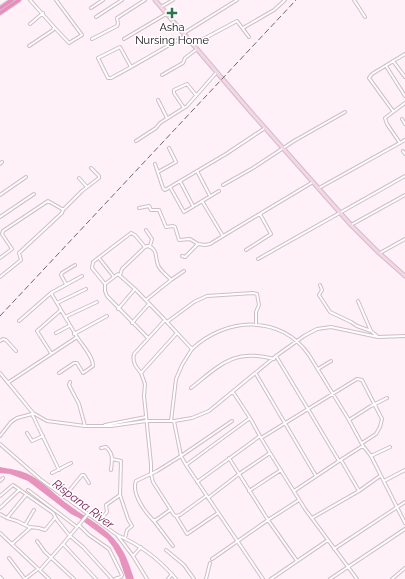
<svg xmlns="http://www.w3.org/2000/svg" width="405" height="579" viewBox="0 0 405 579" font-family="Raleway,sans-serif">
<rect width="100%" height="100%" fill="#fff1f7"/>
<path fill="#e694bd" d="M0 467C10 469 21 470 30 475 44 482 56 496 69 505 86 518 106 527 119 545 127 556 130 567 134 579H126L119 558 113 547 107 539 79 518 71 514 28 481 10 474 0 473Z"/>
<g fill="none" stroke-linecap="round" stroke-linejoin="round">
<defs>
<path id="minor" d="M354 0 365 17
M161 7 173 0
M91 8 103 0
M96 17 122 0
M30 24 43 13
M54 27 69 43 82 35 56 0
M243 28 274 10 285 0
M184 33 237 0
M92 39 117 26 118 24 117 18 145 0
M124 39 166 14
M194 44 237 21 249 37
M29 46 53 30 54 27 30 0
M393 61 405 77
M386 66 405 96
M131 67 120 47 98 58 108 78H111C136 65 160 50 185 36
M162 75 183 63 185 58 197 49
M158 100 167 118
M184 108 174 93V90L187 84 196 95
M393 111 369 78 372 74 405 54
M402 119 405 124
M136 141 156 128 160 123 187 106 216 73
M400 143 387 124 385 118 405 103
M403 151 405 154
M0 164 2 162
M155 164 163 188 165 190 226 154 265 128
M197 171 210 196
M158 172 176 162 169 148
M79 178 87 187
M180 181 193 206
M223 185 253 168 294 141 345 112
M170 187 184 212 219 191
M319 188 405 140
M0 195 26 177
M202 201 223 236 313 182
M139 208 149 206 151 210H159L166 227 173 226 175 227 179 240 190 239 198 244 205 245 210 244 223 236
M0 217 34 194
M351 225 405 195
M146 230 152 239 150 246
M246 250 271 234 260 214
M380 253 405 239
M182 256 185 257 198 244
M0 258 12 249 2 234 3 231 48 201 62 209H64L82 191 99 178V176L91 168
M99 258 114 277
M258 259 405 176
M120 275 122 269 145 247 148 246C158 249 155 258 158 265 160 271 167 275 171 280L146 300
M0 277 21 260 19 253 62 213 63 210
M171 280 184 271
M66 284 61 275 62 273 75 265
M105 284 92 268 93 262 131 233 135 235 145 247
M320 285 322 290 319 295 330 312 351 322 357 326 371 331
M51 293 82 276
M358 301 371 331 377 336
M57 303 86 289
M118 309 135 289
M65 317 97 302
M165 320 134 354C132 362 136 367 141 373L177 333
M19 321 51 293 61 310
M167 322 194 302 207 296 253 293 257 294 259 305 256 312V324
M132 323 149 304
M56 333 69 326
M74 334 107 316
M148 338 107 296 105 291V284L118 274 135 289 165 320 192 349 182 365 176 379 171 421
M0 341 3 339 6 340 16 351
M192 349C226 317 281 314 309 355L349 420 363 446
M51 353 37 331 61 310 77 337
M276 356 308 409 357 379 362 380 382 419 380 427 376 434 362 443
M318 369 331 361
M0 373 33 413 47 421 85 426H111L146 421H174L192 418 209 411 276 356 304 336 317 329 331 327 378 337 405 336
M141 373 145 384 144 396 151 464V474L153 482 174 515 176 516 180 515 206 496
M256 374 316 476
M9 382 77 337C82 345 93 356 93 366L83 373 77 363H74L59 373
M70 382 69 385 79 404 85 426
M191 388C220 365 234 348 274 359
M233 392 250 418 186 465 263 579
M32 414 59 470
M250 418 261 438 308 409 339 461 361 447H364L371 456 405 523
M349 420 371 406 387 398
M174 421 181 456 186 465
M105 425 146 417
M27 433 32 441 43 436
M0 436 11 422 17 418 32 414
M0 444 40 479 117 535 133 556 147 579
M101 448 106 447C114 455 112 459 111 470
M270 453 305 509 357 579
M371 456 390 447
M229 458 268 520 297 561
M341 460 359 491
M52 473 71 463
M0 481 3 478
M384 481 405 470
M197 482 260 436
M28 490 77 527
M249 491 281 470
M294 491 339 461
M120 495 128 519 132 526 127 530 125 538
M0 496 13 485 53 513 57 520 70 536 83 547 112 579
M64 497 82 475H84L89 483
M208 498 239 474 270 453 261 438
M0 508 19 490
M170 510 156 520H153C145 512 131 493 136 481L157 471 181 456 232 421
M0 514 7 518 17 521 29 527 39 528 45 530 55 518
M88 514 63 544 96 579
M176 516 187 534 218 513
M7 518 26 495
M312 518 359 491 380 476
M99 521 107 512 106 505 120 495 121 461 112 459
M154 521 173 546
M25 525 34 510
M79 525 89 535 109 549 122 575 121 577 115 579
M0 533 49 579
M117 535C141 545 159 559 176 579
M37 541 45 552 74 579
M12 544 30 528
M334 549 405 502
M166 550 184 565 194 579
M133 556 141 547
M9 558 25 579
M212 559 268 520 299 500
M40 570 63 544
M0 577 2 579
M25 579 38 569
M168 579 172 574
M206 579 210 563
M271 579 328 540
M330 579 405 529
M392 579 405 568"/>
<path id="secondary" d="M155 0 250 111 351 225 379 253 405 276"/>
<path id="trunk" d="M0 8 12 0
M0 13 19 0"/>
</defs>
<use href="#minor" stroke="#cebdc5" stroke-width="4"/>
<use href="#secondary" stroke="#cebdc5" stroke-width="5"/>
<use href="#trunk" stroke="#d5d4d4" stroke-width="5.5"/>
<use href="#minor" stroke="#fff" stroke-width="2"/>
<use href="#secondary" stroke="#f6d5e6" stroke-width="3"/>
<use href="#trunk" stroke="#e78ebe" stroke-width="3.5"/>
<path stroke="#6f666a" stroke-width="1" stroke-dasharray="6 3" stroke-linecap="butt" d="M0 316 296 0"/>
</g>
<path fill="#27794b" stroke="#fff" stroke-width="1.5" d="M170 7h4v4h4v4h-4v4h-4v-4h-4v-4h4z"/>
<g text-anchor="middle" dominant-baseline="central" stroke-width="3" stroke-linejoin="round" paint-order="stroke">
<g font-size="11" fill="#150f12" stroke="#fff">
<text x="172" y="27">Asha<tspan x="172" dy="13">Nursing Home</tspan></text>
</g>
<g font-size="12" font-style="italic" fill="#761751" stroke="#fff">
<text transform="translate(83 504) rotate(37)">Rispana River</text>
</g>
</g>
</svg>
